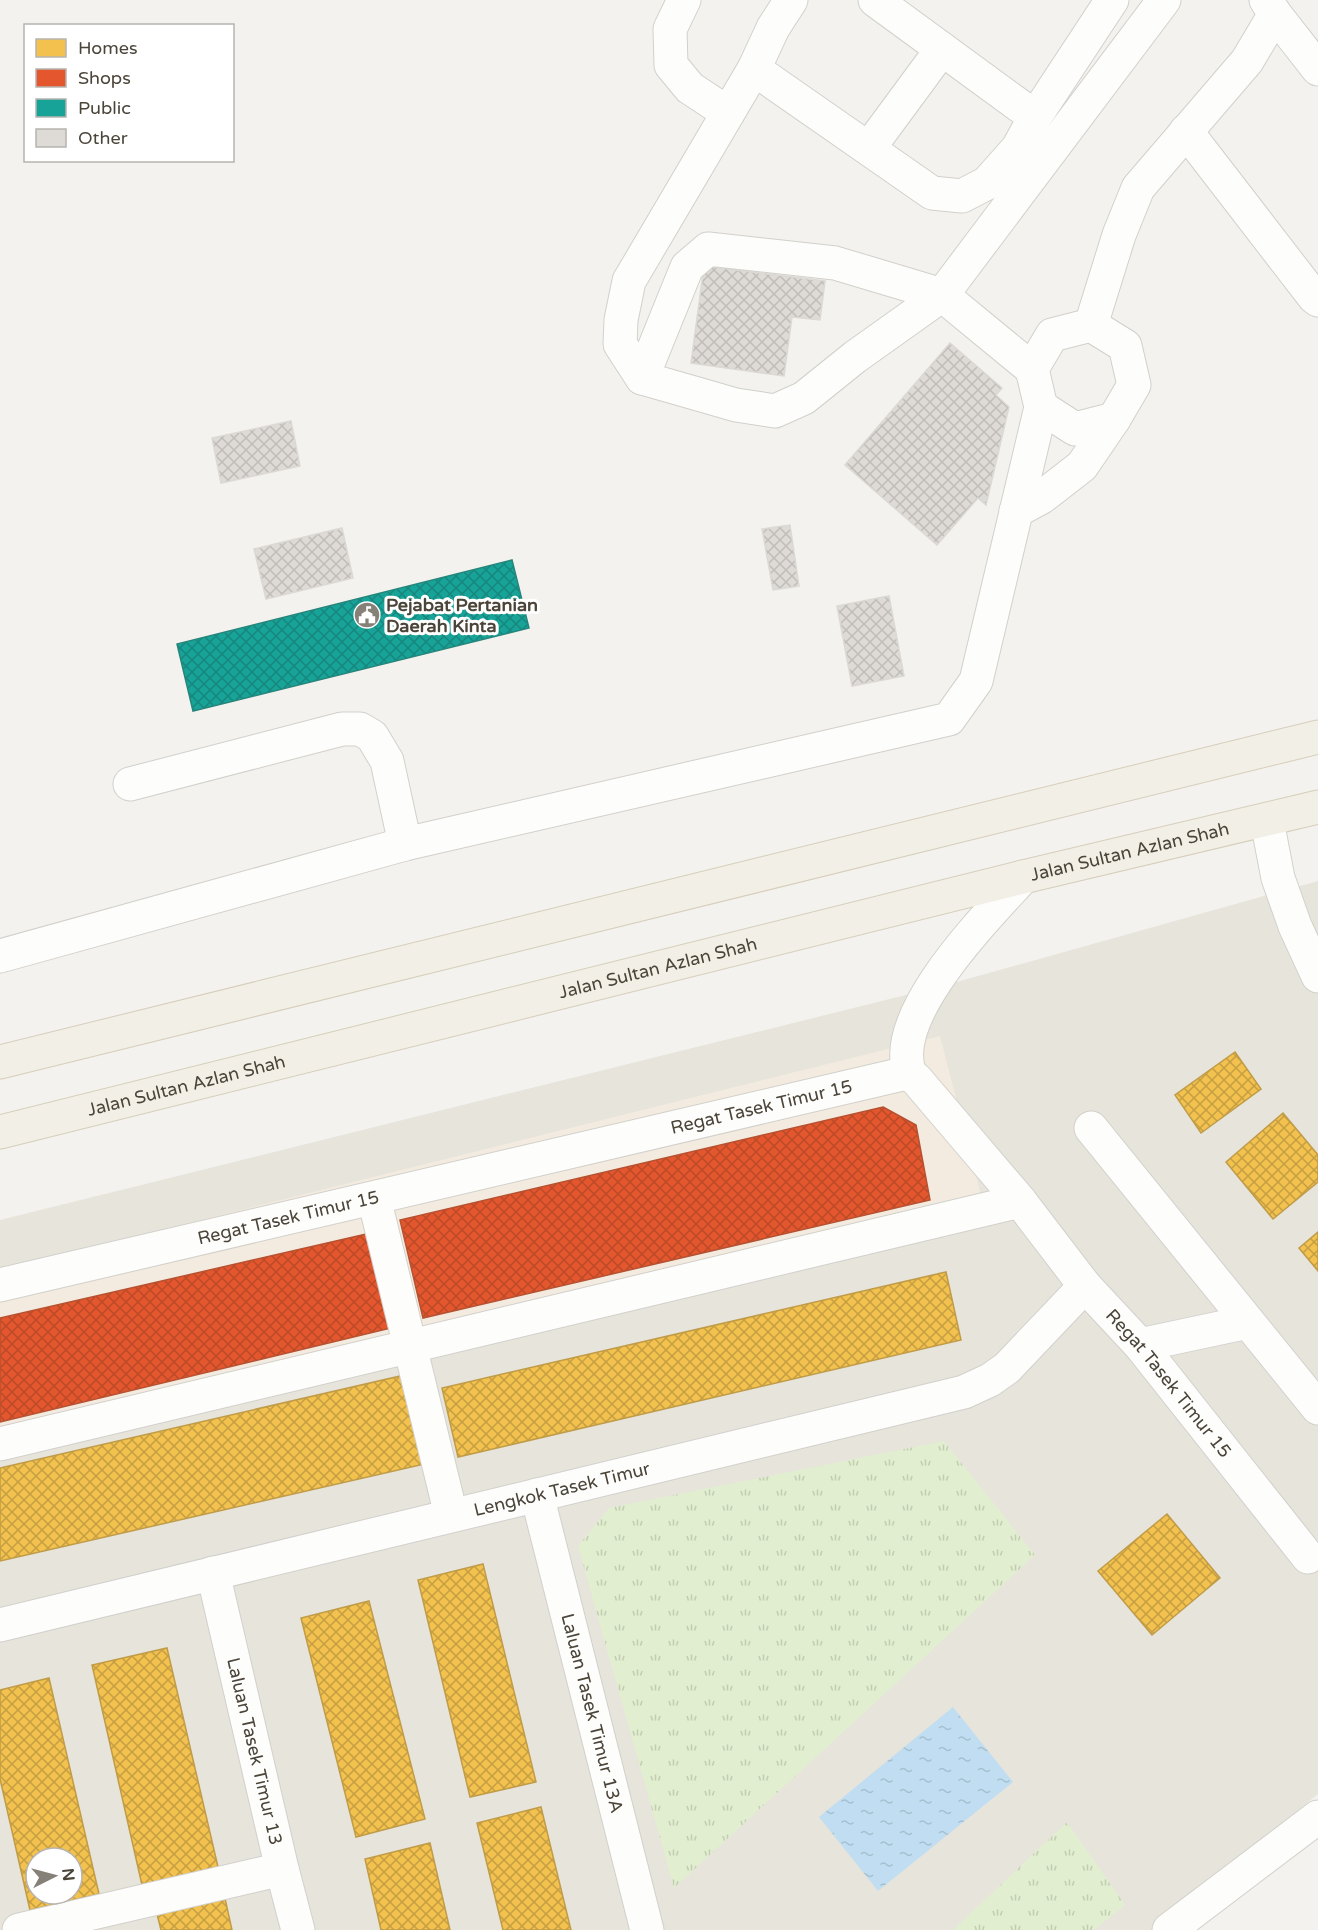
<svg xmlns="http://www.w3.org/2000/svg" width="1318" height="1930" viewBox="0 0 1318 1930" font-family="'Varela Round',sans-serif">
<defs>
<pattern id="grass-tufts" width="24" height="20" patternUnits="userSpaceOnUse" patternTransform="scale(1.5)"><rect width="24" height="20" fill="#e1eecf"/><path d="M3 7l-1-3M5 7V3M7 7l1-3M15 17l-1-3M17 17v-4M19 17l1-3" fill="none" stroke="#c3cdb2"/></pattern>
<pattern id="water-ripples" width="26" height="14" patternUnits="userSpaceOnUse" patternTransform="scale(1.5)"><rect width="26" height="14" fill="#c0ddf1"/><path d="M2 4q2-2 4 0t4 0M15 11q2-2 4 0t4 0" fill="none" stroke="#a6bfcf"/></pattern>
<pattern id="homes-cross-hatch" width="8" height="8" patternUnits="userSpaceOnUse" patternTransform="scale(1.5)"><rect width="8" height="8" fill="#f2c14e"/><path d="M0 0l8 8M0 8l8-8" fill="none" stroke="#c69e42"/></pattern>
<pattern id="shops-cross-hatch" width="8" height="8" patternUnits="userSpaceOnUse" patternTransform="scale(1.5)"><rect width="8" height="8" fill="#e4572e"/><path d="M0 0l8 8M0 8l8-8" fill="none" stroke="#bb4a28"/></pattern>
<pattern id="public-cross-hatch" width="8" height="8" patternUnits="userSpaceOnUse" patternTransform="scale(1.5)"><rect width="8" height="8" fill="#17a398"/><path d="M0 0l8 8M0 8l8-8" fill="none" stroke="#17867d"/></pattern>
<pattern id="building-cross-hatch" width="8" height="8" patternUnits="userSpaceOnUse" patternTransform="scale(1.5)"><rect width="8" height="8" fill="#dedbd6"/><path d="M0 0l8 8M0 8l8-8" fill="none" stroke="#c0bdb8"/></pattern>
</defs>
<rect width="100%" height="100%" fill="#f4f2ee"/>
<path fill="#e7e4dc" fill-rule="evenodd" d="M1318 881V1794L1151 1930H0V1220L946 985ZM36 1858H72V1894H36Z"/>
<path fill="#f3ebdf" d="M940 1036 984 1207 0 1445V1270Z"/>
<path fill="url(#grass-tufts)" d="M944 1441 1035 1555 674 1888 578 1546 609 1508Z
M1067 1822 1125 1905 1094 1930H953Z"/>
<path fill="url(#water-ripples)" d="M953 1707 1013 1782 878 1891 819 1817Z"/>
<path fill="url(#homes-cross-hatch)" stroke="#c09c48" stroke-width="1.5" fill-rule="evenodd" d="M1235 1052 1261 1089 1201 1133 1175 1095Z
M1283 1113 1318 1155V1182L1273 1219 1226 1162Z
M1318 1232V1271L1299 1248Z
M946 1272 961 1340 458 1457 442 1388Z
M409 1374 429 1463 0 1561V1468Z
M1167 1514 1220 1578 1152 1635 1098 1571Z
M483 1564 536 1782 470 1797 418 1580Z
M369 1601 425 1819 356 1837 301 1618Z
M167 1648 218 1867 142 1885 92 1665Z
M49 1678 99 1894 30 1910 0 1779V1690ZM36 1858H72V1894H36Z
M541 1807 571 1930H503L477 1823Z
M430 1843 450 1930H381L365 1859Z
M224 1894 232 1930H161L156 1910Z"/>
<path fill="url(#shops-cross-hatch)" stroke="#b65131" stroke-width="1.5" d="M883 1107 916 1125 930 1200 423 1318 400 1220Z
M371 1233 391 1328 0 1422V1318Z"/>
<path fill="url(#public-cross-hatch)" stroke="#27867c" stroke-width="1.5" d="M512 560 529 628 193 711 177 644Z"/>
<path fill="url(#building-cross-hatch)" stroke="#dcd9d4" stroke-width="1.5" d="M704 266 825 281 820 320 792 317 784 376 691 363Z
M950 343 1002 388 996 395 1009 407 986 505 978 498 937 545 845 465Z
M291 421 300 466 221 483 212 438Z
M790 525 799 586 773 590 762 529Z
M342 528 353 578 266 599 254 549Z
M889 596 904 676 852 686 837 606Z"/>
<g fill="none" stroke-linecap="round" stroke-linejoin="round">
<defs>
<g id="minor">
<path d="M684 0 670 29 671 65 690 88 728 113"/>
<path d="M791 0 773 28 754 69 629 281 621 320 620 344 642 378 736 405 775 411 804 398 855 357 942 295 1164 0"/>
<path d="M1266 0 1275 14 1318 69"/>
<path d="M754 69 932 193 962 196 987 183 1018 148 1035 117 875 0"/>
<path d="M1035 117 1112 0"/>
<path d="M1186 131 1314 297 1318 300"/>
<path d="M869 148 942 49"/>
<path d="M1091 325 1119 235 1138 188 1247 61 1275 14"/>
<path d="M1091 325 1125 346 1134 385 1114 419 1075 429 1041 407 1032 369 1052 335Z"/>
<path d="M642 378 687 267 708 249 835 263 942 295 1032 369"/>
<path d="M1016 511 1042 497 1082 466 1114 419"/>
<path d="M130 784 342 729H360L372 736 387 761 405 844"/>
<path d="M1267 821 1278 878 1295 926 1318 976"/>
<path d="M0 956 405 844 949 719 976 681 1041 407"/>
<path d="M910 1074C887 1016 987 917 1023 877"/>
<path d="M1091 1128 1318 1408"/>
<path d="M374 1198 451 1515"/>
<path id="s1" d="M0 1285 907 1073 916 1079 1020 1201 1085 1286 1140 1345 1308 1557"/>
<path d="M1140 1345 1248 1322"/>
<path d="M0 1444 1020 1201"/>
<path id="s2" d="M537 1495 647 1930"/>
<path id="s3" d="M213 1573 282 1869 298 1930"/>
<path id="s4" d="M0 1625 964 1392 990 1380 1007 1368 1085 1286"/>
<path d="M19 1930 282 1869"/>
<path d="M1169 1930 1318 1817"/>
</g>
<g id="major">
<path d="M0 1062 1318 737"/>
<path id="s5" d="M0 1132 1023 877 1318 807"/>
</g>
</defs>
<use href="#minor" stroke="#d2d0cb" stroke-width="35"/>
<use href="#major" stroke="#d6cebb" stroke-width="35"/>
<use href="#minor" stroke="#fdfdfc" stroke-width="33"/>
<use href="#major" stroke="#f2efe6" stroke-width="33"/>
</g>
<defs>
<symbol id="civic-disc" viewBox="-11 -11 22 22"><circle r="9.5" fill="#868178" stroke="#fff"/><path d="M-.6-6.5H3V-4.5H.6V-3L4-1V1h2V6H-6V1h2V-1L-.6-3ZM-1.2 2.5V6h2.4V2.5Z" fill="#fff"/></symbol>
</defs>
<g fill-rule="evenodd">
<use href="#civic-disc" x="352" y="600" width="30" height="30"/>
</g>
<g text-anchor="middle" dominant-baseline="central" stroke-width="6" stroke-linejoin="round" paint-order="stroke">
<g font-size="18" font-weight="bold" fill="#4b4439" stroke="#fff" text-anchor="start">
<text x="386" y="605">Pejabat Pertanian<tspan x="386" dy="21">Daerah Kinta</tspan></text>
</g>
<g font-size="18" fill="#4b4439" stroke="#fff">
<text stroke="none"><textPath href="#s5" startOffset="1164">Jalan Sultan Azlan Shah</textPath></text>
<text stroke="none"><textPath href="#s5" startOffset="678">Jalan Sultan Azlan Shah</textPath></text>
<text stroke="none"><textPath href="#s5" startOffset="192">Jalan Sultan Azlan Shah</textPath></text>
<text stroke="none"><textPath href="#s1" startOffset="782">Regat Tasek Timur 15</textPath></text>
<text stroke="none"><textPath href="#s1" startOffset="296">Regat Tasek Timur 15</textPath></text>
<text stroke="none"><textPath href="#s1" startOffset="1338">Regat Tasek Timur 15</textPath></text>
<text stroke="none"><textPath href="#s4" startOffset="578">Lengkok Tasek Timur</textPath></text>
<text stroke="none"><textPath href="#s2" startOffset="225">Laluan Tasek Timur 13A</textPath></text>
<text stroke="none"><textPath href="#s3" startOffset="183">Laluan Tasek Timur 13</textPath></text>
</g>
</g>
<rect x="24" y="24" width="210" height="138" fill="#ffffff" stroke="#b7b4b0" stroke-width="1.5"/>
<rect x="36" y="39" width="30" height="18" fill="#f2c14e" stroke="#b7b4b0" stroke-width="1.5"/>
<text x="78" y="54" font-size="18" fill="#4b4439">Homes</text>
<rect x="36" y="69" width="30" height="18" fill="#e4572e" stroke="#b7b4b0" stroke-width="1.5"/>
<text x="78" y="84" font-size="18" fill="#4b4439">Shops</text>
<rect x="36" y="99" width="30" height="18" fill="#17a398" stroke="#b7b4b0" stroke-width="1.5"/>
<text x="78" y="114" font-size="18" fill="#4b4439">Public</text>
<rect x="36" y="129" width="30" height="18" fill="#dedbd6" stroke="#b7b4b0" stroke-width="1.5"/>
<text x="78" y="144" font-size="18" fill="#4b4439">Other</text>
<g transform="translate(54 1876) rotate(84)"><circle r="28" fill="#ffffff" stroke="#b7b4b0" stroke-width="1.5"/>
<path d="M0-4.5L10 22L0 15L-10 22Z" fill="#868178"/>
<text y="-9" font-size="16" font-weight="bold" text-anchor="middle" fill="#4b4439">N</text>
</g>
</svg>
